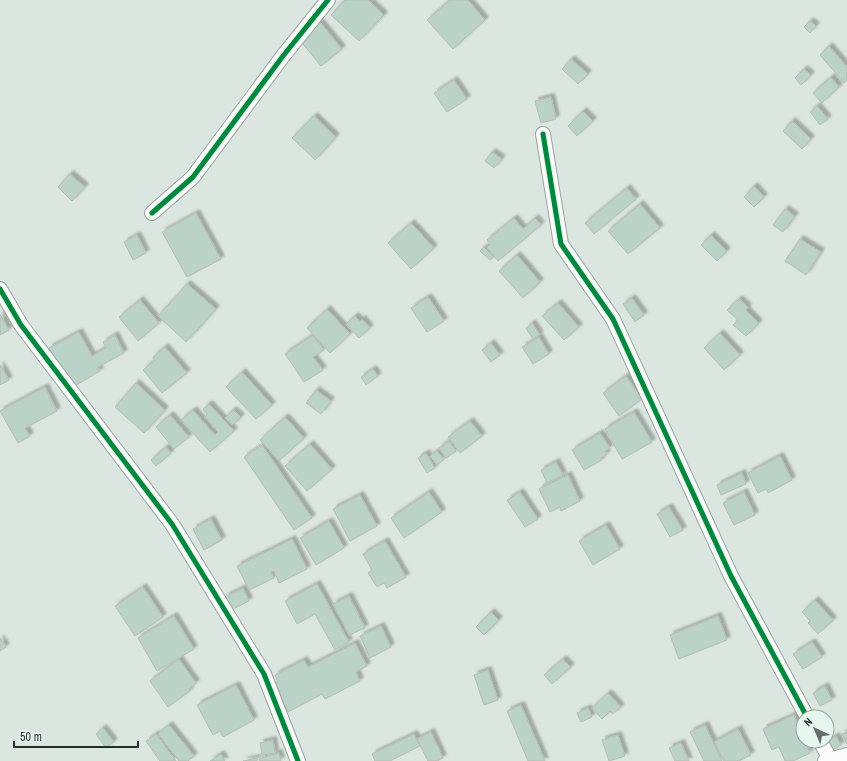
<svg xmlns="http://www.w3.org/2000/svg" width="847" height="761" viewBox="0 0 847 761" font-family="'Archivo Narrow',sans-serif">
<defs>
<filter id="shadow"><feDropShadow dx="3.5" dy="-3.5" stdDeviation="1" flood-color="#0004"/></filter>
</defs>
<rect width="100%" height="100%" fill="#dce6e1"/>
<path fill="#bad2c7" stroke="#b4bcb8" filter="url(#shadow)" d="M345 0H368L384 15 359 41 331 15Z
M450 0H468L485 20 453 49 427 20Z
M810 21 816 26 810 33 804 27Z
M320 22 342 49 321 66 299 39Z
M829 46 847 67V80L844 83 820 55Z
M571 59 588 74 578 84 562 69Z
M804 69 811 75 801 85 795 78Z
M831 77 839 87 822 103 813 93Z
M454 80 467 99 447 112 434 93Z
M551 97 556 119 541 123 535 101Z
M817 106 828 119 820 125 810 112Z
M583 111 593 121 577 136 568 126Z
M314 116 336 137 315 160 292 138Z
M792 121 811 139 802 149 783 131Z
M492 152 502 159 494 168 485 161Z
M70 174 85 187 72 201 58 187Z
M754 186 764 197 754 207 744 197Z
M627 188 636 199 594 234 585 223Z
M640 204 660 228 628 254 608 231Z
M785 209 795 216 783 232 773 225Z
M196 213 221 259 187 277 162 232Z
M514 218 523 229 535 218 541 225 498 261 487 247 490 244 487 240Z
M411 223 434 248 411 269 388 243Z
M137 235 146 253 133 260 124 242Z
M711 235 727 251 717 261 701 245Z
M800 239 821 252 806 275 785 261Z
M484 247 494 257 490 260 480 251Z
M517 255 540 282 523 298 499 271Z
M187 284 216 309 186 342 158 316Z
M428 297 444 321 427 332 411 308Z
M632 298 644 315 635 322 623 304Z
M739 299 748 307 746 310 759 323 746 336 733 325 738 320 727 310Z
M140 300 159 323 138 341 119 317Z
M558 303 579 327 564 340 542 316Z
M327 309 350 334 330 353 307 328Z
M0 314 9 330 0 335Z
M355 316 360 321 362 319 370 328 359 338 346 324Z
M532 323 540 335 533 339 526 328Z
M79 332 92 356 106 348 103 342 115 335 124 353 98 367 100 371 71 388 49 348Z
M720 333 740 355 724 370 704 348Z
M313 335 324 350 313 357 323 370 304 382 285 354Z
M539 337 549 354 533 364 522 347Z
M491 343 500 355 491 362 482 350Z
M165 347 187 373 162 393 143 370 155 360 153 357Z
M0 365 9 380 0 385Z
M373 369 378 376 366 385 361 377Z
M242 372 272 405 256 419 226 387Z
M626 376 642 399 619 416 603 393Z
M136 383 165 410 144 433 115 407Z
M45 387 57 411 25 428 30 436 18 443 0 411Z
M316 390 331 401 321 414 306 403Z
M209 404 234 431 210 452 181 420 193 410 215 435 218 432 205 417 207 414 203 409Z
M233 410 241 417 233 425 225 418Z
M634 412 652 442 622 459 605 429Z
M170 415 189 437 174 449 156 427Z
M285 417 304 438 279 461 260 440Z
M470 421 482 436 460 453 448 437Z
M600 433 610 448 605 451 607 454 601 458 602 460 584 470 572 450Z
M449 441 456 451 446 458 439 448Z
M310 444 332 469 307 491 285 466Z
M262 445 312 518 294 530 244 457Z
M166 447 171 453 156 466 151 460Z
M437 451 444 459 437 465 430 456Z
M426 453 435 468 427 473 418 458Z
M780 456 792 480 768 493 766 489 758 493 748 473Z
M556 462 563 475 547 483 541 470Z
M742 473 746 484 721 495 717 485Z
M568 475 580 501 561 511 560 507 550 512 539 489Z
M429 492 442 512 404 538 391 518Z
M520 492 538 519 525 527 507 500Z
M744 492 755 515 734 525 723 503Z
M360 495 377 526 350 541 333 509Z
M669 507 683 530 670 537 657 514Z
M211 519 222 540 204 550 193 529Z
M329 521 344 548 316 565 300 538Z
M606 525 620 549 593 565 579 541Z
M292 539 307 569 279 583 274 571 271 572 274 578 249 590 237 566Z
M385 541 406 577 387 588 384 583 377 587 368 573 372 570 363 554Z
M317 584 349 642 335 650 315 614 297 624 285 601Z
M143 587 163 617 135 636 115 606Z
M243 588 249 601 231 610 225 597Z
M349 596 365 628 349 635 333 604Z
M815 600 833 620 818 634 808 623 810 621 802 612Z
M491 612 499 620 484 635 476 627Z
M174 616 194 649 157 671 138 638Z
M718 616 727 640 679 659 670 635Z
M381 626 391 647 370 658 360 636Z
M0 638 6 647 0 651Z
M812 642 822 657 803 669 793 654Z
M355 643 367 666 356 672 360 681 325 699 322 694 288 712 274 684 278 682 275 675 304 660 308 667Z
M179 659 196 683 189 689 190 691 168 707 150 681Z
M563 659 571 667 552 684 544 675Z
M488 670 498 700 484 705 474 675Z
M236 685 254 720 223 737 220 731 213 735 197 705Z
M825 686 832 700 820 706 813 693Z
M608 693 621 707 613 714 610 711 602 719 592 708Z
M521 705 545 761H528L507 711Z
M588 708 592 717 581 722 577 713Z
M794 715 803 737V741H805L810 753 793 761H785L779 747 772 750 763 729Z
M169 725 194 756 188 761H179L158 734Z
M705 725 722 761H704L690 732Z
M103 728 114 742 106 748 96 734Z
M738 729 751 755 739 761H724L714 742Z
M431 732 443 758 437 761H428L417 739Z
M847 732V744L842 734Z
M156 734 176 761H160L146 741Z
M414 734 420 746 390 761H375L372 754Z
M618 735 625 756 609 761 602 740Z
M836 736 841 745 831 751 825 742Z
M273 740 275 753 262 755 260 743Z
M681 743 689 761H675L669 748Z
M279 753 281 761H260L259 759Z
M221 754 225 761H210Z
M257 758V761H243Z"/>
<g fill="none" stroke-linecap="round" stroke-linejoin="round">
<defs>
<path id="street" d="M543 134 561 244 613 319 731 576 807 717
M152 213 193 177 283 56 328 0
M0 289 21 325 172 524 264 674 298 761
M820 741 830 759
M825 761 847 755"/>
</defs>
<use href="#street" stroke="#99a09d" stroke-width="16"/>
<use href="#street" stroke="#fafbfa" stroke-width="14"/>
<defs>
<path id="cycleway" d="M543 134 561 244 613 319 731 576 807 717
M152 213 193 177 283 56 328 0
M0 289 21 325 172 524 264 674 298 761"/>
</defs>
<use href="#cycleway" stroke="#e6f7ef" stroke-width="8"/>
<use href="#cycleway" stroke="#00873e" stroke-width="5"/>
</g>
<g transform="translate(815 729) rotate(316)"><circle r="19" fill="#e6f7ef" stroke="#99a59f"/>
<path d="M0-3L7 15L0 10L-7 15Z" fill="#656c69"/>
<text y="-6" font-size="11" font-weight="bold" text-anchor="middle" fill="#252b28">N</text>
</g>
<path d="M14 741v6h124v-6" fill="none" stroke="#252b28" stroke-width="2"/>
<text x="20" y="741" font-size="12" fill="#252b28" stroke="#e6f7ef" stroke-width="3" paint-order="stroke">50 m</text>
</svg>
